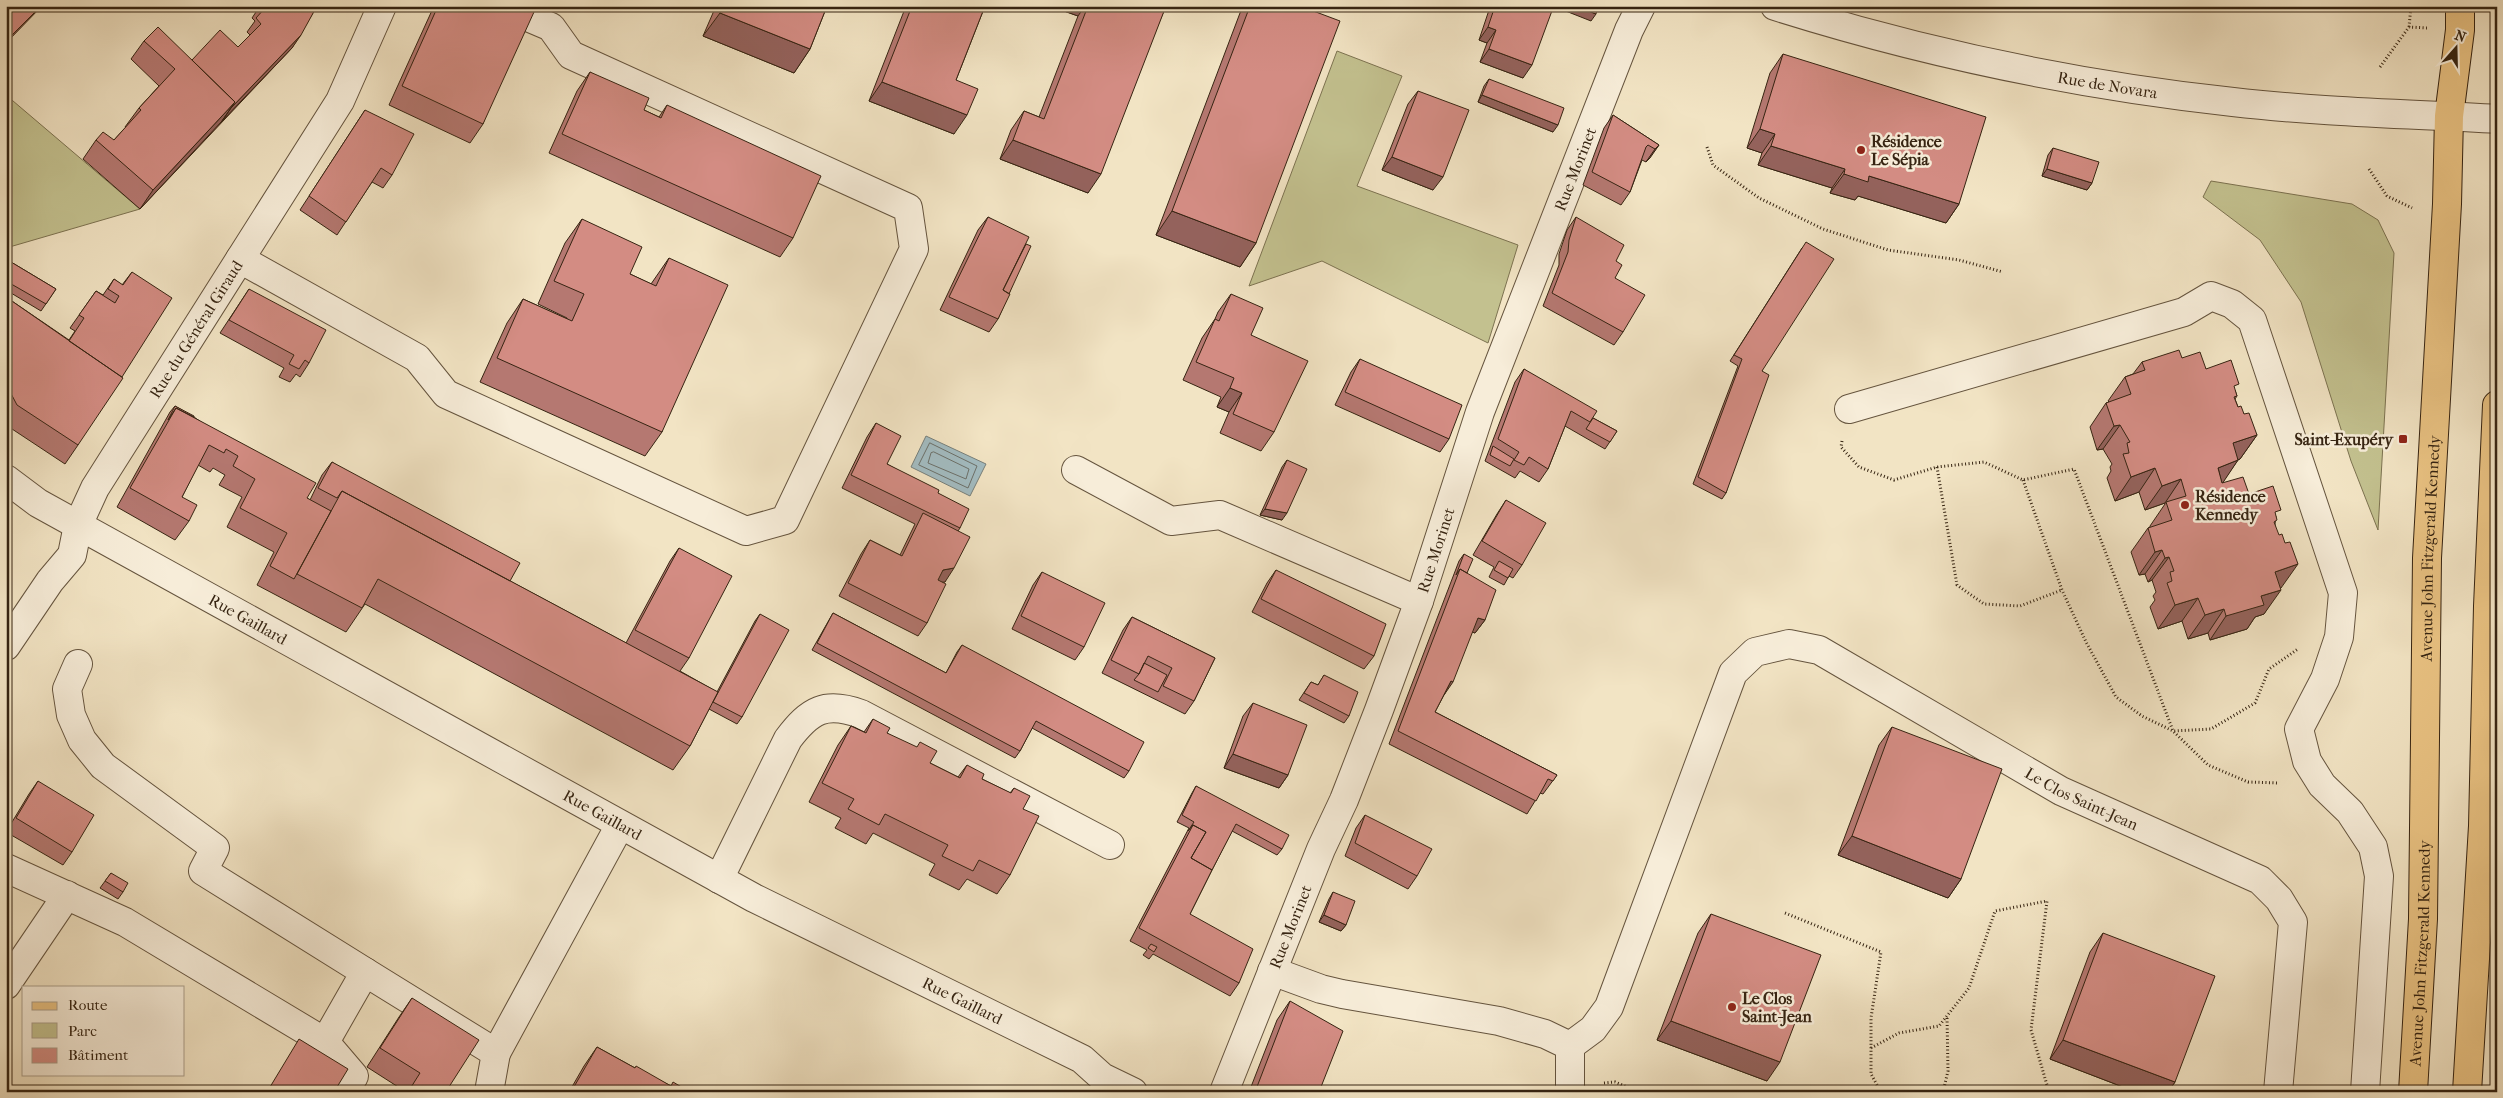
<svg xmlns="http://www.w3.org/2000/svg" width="2503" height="1098" viewBox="0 0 2503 1098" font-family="'IM FELL French Canon',serif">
<rect width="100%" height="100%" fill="#f2e4c4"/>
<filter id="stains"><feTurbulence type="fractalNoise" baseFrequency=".004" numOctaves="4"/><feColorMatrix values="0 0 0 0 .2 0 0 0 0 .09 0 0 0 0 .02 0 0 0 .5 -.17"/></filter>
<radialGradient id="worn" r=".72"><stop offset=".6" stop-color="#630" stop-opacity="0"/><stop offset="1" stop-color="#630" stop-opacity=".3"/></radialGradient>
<path fill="#c3c18f" stroke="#7c7250" d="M1337 51 1402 76 1357 186 1518 245 1488 343 1322 261 1249 286Z
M6 95 140 209 6 248Z
M2211 181 2352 204 2378 220 2394 253 2378 530 2351 461 2301 302 2260 240 2203 197Z"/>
<path fill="#a2bbc0" stroke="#777f7a" d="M926 436 986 464 970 496 911 467Z"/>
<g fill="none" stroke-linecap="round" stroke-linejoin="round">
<path stroke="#6c7069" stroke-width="1" d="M930 443 977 466 968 488 919 465Z
M934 452 969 469 966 479 928 463 931 453Z"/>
<defs>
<g id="minor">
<path id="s1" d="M1775 6C1924 53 2078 85 2233 102 2320 112 2409 114 2497 119"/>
<path d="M240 259 417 358 446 394 746 531 785 520 914 249 908 208 571 55 551 27 502 6"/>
<path d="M1849 409 2184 312 2211 296 2232 304 2252 320 2343 593 2339 637 2325 679 2299 729 2307 761 2322 785 2350 812 2373 847 2379 876 2365 1092"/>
<path d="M1076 470 1171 521 1220 515 1419 601"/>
<path id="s2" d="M6 479 38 503 754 898 1082 1059 1102 1077 1133 1092"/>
<path id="s3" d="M6 646 50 581 72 555 78 525 95 488 340 101 382 6"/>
<path d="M6 868 125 922 325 1042 365 972 203 871 215 848 103 766 82 740 71 715 67 689 78 664"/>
<path d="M719 879 788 739C810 710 825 701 861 714L1110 845"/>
<path d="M1272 971 1321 989 1342 994 1499 1021 1545 1034 1570 1046"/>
<path d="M365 972 496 1053 489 1092"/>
<path d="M6 985 67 895"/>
<path d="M325 1042 354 1076 344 1092"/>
<path id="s4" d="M1570 1046 1593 1029 1609 1007 1733 673 1755 652 1789 644 1819 650 2061 791 2260 880 2279 899 2293 922 2278 1092"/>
<path d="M496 1053 620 825"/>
<path id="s5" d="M1224 1092 1321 849 1344 800 1379 710 1419 601 1480 412 1629 30 1641 6"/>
<path d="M1570 1092V1046"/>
</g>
<g id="major">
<path id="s6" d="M2413 1092 2423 919 2427 558 2447 204 2449 116 2460 30V6"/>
<path d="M2467 1092 2483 826 2488 606 2497 405"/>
</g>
</defs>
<use href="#minor" stroke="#65543e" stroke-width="30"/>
<use href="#major" stroke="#362412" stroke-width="30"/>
<path stroke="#362412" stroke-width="3" stroke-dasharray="1 2.5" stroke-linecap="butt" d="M2409 27 2411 6
M2380 67 2409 27 2427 28
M1707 147 1713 165 1759 198 1823 229 1888 250 1959 260 2003 272
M2369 169 2387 196 2412 208
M1842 441 1841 447 1859 467 1894 480 1937 467 1984 462 2023 480 2074 469 2173 731 2211 729 2255 703 2269 669 2298 649
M1937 467 1957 585 1984 604 2020 606 2062 590
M2023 480 2062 590 2086 642 2116 697 2142 716 2173 731 2208 765 2248 782 2279 783
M1785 913 1881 952 1871 1018V1074L1881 1092
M1871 1048 1899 1033 1939 1026 1969 988 1995 911 2047 901 2031 1030 2049 1092
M1604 1083 1615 1082 1639 1092
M1943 1092 1948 1071 1947 1016"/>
<use href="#minor" stroke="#f7edd9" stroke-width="28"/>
<use href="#major" stroke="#e9c282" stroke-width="28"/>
</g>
<path fill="#b57871" stroke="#362412" d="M260 6H317L292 48 140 209 83 159 96 140H114L126 127H125L139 108 159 86 131 59 144 41 192 60 238 47 250 35 247 32 255 21 252 18Z
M434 6H521L483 124 470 143 389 105Z
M716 6H827L810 49 794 73 703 36Z
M906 6H985L956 80 954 134 869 101Z
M1066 6H1166L1088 193 1000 159 1011 130 1024 111 1039 117 1078 16 1064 11Z
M1244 6H1300L1256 243 1240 267 1156 235 1240 13Z
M1492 6H1548L1523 78 1480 62 1487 43 1479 40 1489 10Z
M1783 54 1959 204 1946 223 1858 196 1855 200 1830 193 1832 188 1758 165 1762 153 1747 148 1770 73Z
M590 72 644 110 659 117 667 105 793 238 780 257 549 153 577 91Z
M1489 79 1553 132 1478 102 1484 86Z
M1418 91 1433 190 1382 170 1408 104Z
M365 110 392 175 383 188 372 182 337 235 300 210Z
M1613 115 1659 145 1646 162 1642 160 1630 192 1621 205 1583 185 1604 128Z
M2053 148 2092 183 2087 190 2042 176 2048 155Z
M988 217 1026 244 1009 294 998 319 989 332 940 310 978 230Z
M1576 217 1616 261 1615 278 1623 332 1614 345 1543 306 1559 265V254L1567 230Z
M582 219 630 274 651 284 669 258 662 432 645 456 480 382 507 323 523 299 567 319V318L538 304 565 243Z
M1802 248 1762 371 1726 493 1722 499 1693 484 1738 366 1730 361Z
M6 259 56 289 41 311 6 290Z
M132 272 78 445 65 464 6 425V297L69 340 75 331 70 328 96 291 103 295 114 279 122 285Z
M249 289 309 363 300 377 296 374 290 382 279 377 284 368 220 333Z
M1231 294 1251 335 1274 432 1261 451 1220 433 1229 412 1217 407 1221 397 1183 380 1202 338 1215 319 1218 312Z
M2182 358 2206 369 2235 390 2237 396 2235 399 2238 407 2244 414 2257 435 2240 459 2238 460 2222 483 2249 494 2276 516 2275 524 2281 588H2280L2264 614 2255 617 2247 629 2210 640 2208 633 2188 639 2182 621 2158 629 2150 607 2155 600 2153 596 2156 592 2152 580 2148 582 2145 574 2139 575 2131 552 2148 528 2150 527V526L2165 504V503L2145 510 2139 492 2115 501 2107 478 2111 471 2110 467 2112 464 2103 449 2097 450 2090 427 2106 403 2109 402 2108 401 2125 377 2133 374 2142 362Z
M1360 359 1449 439 1440 452 1335 405 1351 372Z
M1524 369 1593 418 1617 431 1605 449 1565 426 1548 469 1539 482 1520 471 1515 478 1485 461 1515 382Z
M175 406 194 417 310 500 322 475 332 462 510 581 626 643 670 561 679 548 689 658 680 671 717 692 755 621 760 614 742 717 737 724 709 709 690 746 673 770 365 604 346 632 257 585 274 552 227 527 242 497 219 485 225 475 213 468 210 472 198 465 182 497 189 521 175 540 117 507 170 412Z
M876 423 887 464 938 493 960 528 958 531 945 582H942L927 623 918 636 839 596 861 554 870 540 900 555 915 524 842 488 867 437Z
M1287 460 1282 520 1260 515 1282 467Z
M1506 500 1522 565 1513 578 1509 576 1504 585 1489 577 1494 567 1473 555 1497 514Z
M1464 554 1467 573 1485 620 1475 633 1472 632 1444 695 1435 712 1557 775 1543 794 1540 793 1527 814 1389 744 1459 561Z
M1276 570 1374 656 1364 669 1252 612 1267 583Z
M1042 572 1084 647 1075 660 1012 629 1033 585Z
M833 613 946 673 957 652 962 645 1129 771 1124 778 1032 728 1020 751 1015 758 812 650 829 620Z
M1132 617 1215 658 1194 701 1185 714 1102 673 1123 630Z
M1324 675 1349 716 1344 723 1299 700 1311 682 1318 685Z
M1253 703 1288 775 1279 788 1224 768 1243 716Z
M873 719 887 733 930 763 958 777 967 765 982 779 1010 793 1014 788 1023 809 1010 875 997 894 967 879 959 890 929 875 935 864 873 833 866 844 835 828 841 818 809 802 838 745 851 726 864 732Z
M1892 727 1961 879 1948 898 1838 855 1879 745Z
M38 781 72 852 63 865 6 832 29 794Z
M1196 786 1282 849 1277 855 1232 831 1212 870 1190 914 1239 983 1230 996 1153 954 1149 959 1143 955 1147 950 1130 941 1189 828 1177 822 1192 793Z
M1365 815 1417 876 1408 889 1345 856 1356 828Z
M111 873 123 892 118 899 100 888Z
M1333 892 1346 925 1341 931 1319 922 1329 899Z
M1711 914 1767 1081 1657 1040 1698 933Z
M2103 933 2175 1082 2168 1092H2136L2050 1059 2090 952Z
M412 998 447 1090 449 1092H406L367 1067 399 1017Z
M1290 1001 1319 1092H1249L1277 1020Z
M597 1047 635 1068 671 1086 690 1092H569L584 1066Z"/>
<path fill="#94625c" stroke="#362412" d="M41 6H42L6 43V41Z
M1067 6H1085L1078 16 1064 11Z
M1553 6H1576L1596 14 1591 21Z
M720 13 810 49 794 73 703 36Z
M1488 27 1496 30 1487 43 1479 40Z
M301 35 292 48 222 121 231 108Z
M1489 49 1532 65 1523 78 1480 62Z
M882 82 967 115 954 134 869 101Z
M1482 95 1558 125 1553 132 1478 102Z
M235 102 222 121 140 209 153 190Z
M1760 129 1775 134 1762 153 1747 148Z
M1013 140 1101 174 1088 193 1000 159Z
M1659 145 1650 158 1646 162 1655 149Z
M1771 146 1845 169 1832 188 1758 165Z
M1392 157 1443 177 1433 190 1382 170Z
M2047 169 2092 183 2087 190 2042 176Z
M1844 174 1869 176 1959 204 1946 223 1858 196 1855 200 1830 193Z
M1172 211 1256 243 1240 267 1156 235Z
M1230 388 1242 393 1229 412 1217 407Z
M2120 425 2103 449 2097 450 2114 426Z
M2257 435 2240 459 2216 467 2233 443Z
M2238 460 2222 484 2218 468Z
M2155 468 2139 492 2115 501 2131 477Z
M2181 479 2165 503 2145 510 2162 486Z
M1265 509 1287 513 1282 520 1260 515Z
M2162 550 2145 574 2139 575 2155 552Z
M2169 557 2152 580 2148 582 2165 558Z
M2298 564 2281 588 2258 595 2275 572Z
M954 568 945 582 934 583 943 570Z
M2281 590 2264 614 2255 617 2247 629 2210 640 2226 616 2261 596Z
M2198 598 2182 621 2158 629 2175 605Z
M2224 609 2208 633 2188 639 2205 615Z
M1478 618 1485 620 1475 633 1469 631Z
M1451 681 1453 682 1444 695Z
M1233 754 1288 775 1279 788 1224 768Z
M1852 836 1961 879 1948 898 1838 855Z
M1324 915 1346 925 1341 931 1319 922Z
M1671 1021 1780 1062 1767 1081 1657 1040Z
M2063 1040 2175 1082 2168 1092H2136L2050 1059Z"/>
<path fill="#d38c83" stroke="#362412" d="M6 6H41L6 41Z
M263 6H317L301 35 231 108 235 102 192 60 220 30 238 47 261 24 256 18 265 8Z
M438 6H521L534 12 483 124 402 86Z
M723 6H827L810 49 720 13Z
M912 6H985L956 80 978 89 967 115 882 82Z
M1088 6H1166L1101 174 1013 140 1024 111 1044 119Z
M1250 6H1300L1340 21 1256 243 1172 211Z
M1495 6H1548L1553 8 1532 65 1489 49 1496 30 1488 27Z
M1576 6H1598L1596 14Z
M158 27 235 102 153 190 96 140 103 132 114 140 141 110 139 108 175 69 144 41Z
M1783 54 1986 117 1959 204 1869 176 1868 182 1844 174 1845 169 1771 146 1775 134 1760 129Z
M590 72 649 98 644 110 661 118 667 105 821 176 793 238 562 134Z
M1489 79 1564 108 1558 125 1482 95Z
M1418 91 1469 110 1443 177 1392 157Z
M365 110 414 134 392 175 381 168 346 222 309 196Z
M1613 115 1659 145 1655 149 1648 145 1646 147 1630 192 1592 172Z
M2053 148 2099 162 2092 183 2047 169Z
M988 217 1029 237 1003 290 1010 294 998 319 949 297Z
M1576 217 1624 245 1616 261 1622 265 1615 278 1645 295 1623 332 1552 293 1568 252 1569 240Z
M582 219 642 247 630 274 656 286 669 258 728 285 662 432 497 358 523 299 572 321 584 294 554 281Z
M1806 242 1834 259 1762 371 1769 375 1726 493 1698 477 1742 359 1734 355Z
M1026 244 1031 246 1009 294 1003 290Z
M6 259 56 289 46 304 6 281Z
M132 272 172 298 122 377 69 341 84 318 79 315 96 291 115 303 119 296 108 289 114 279 123 285Z
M249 289 326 330 309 363 305 360 299 369 289 364 294 355 229 320Z
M1231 294 1263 308 1251 335 1308 361 1274 432 1233 414 1242 393 1230 388 1234 378 1196 362 1215 319 1219 321Z
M6 297 123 378 78 445 17 405 6 384Z
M2179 350 2182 358 2200 352 2206 369 2231 360 2239 384 2234 386 2237 396 2234 397 2238 407 2241 406 2244 414 2249 413 2257 435 2233 443 2238 460 2218 468 2222 483 2243 477 2249 494 2273 486 2281 510 2275 512 2277 520 2274 522 2279 535 2282 534 2285 543 2290 542 2298 564 2275 572 2281 590 2261 596 2264 605 2226 616 2224 609 2205 615 2198 598 2175 605 2167 583 2172 581 2170 572 2174 571 2169 557 2165 558 2162 550 2155 552 2148 528 2172 520 2166 502 2186 496 2181 479 2162 486 2155 468 2131 477 2123 454 2129 453 2127 443 2130 442 2120 425 2114 426 2106 403 2131 394 2125 377 2145 370 2142 362Z
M1360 359 1462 405 1449 439 1345 392Z
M1524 369 1597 411 1590 422 1571 411 1548 469 1529 457 1524 465 1514 460 1519 452 1498 439Z
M175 406 194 416V417L176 408 168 420Z
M176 408 316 483 307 498 331 511 294 579 270 566 287 533 240 508 255 479 233 466 238 456 226 449 224 453 209 445 182 497 197 505 189 521 130 488Z
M1593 418 1617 431 1610 442 1586 429Z
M876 423 901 436 887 464 939 490 938 493 969 509 960 528 851 475Z
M1493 446 1514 459 1510 466 1490 455Z
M1287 460 1307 469 1287 513 1265 509Z
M332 462 520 563 510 581 342 491 337 498 318 488Z
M342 491 718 692 690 746 378 579 362 608 297 574Z
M1506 500 1546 523 1522 565 1482 541Z
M923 513 970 537 954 568 943 570 938 580 946 584 927 623 848 583 870 540 902 556Z
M679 548 732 576 689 658 635 630Z
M1464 554 1473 559 1467 573 1460 569 1456 575Z
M1499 561 1513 569 1508 578 1494 570Z
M1460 569 1496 590 1485 620 1478 618 1453 682 1451 681 1435 712 1557 775 1553 781 1548 779 1536 801 1398 731Z
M1276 570 1386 624 1374 656 1261 599Z
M1042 572 1105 603 1084 647 1021 616Z
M833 613 946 673 962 645 1144 742 1129 771 1036 721 1020 751 817 643Z
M760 614 789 630 742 717 713 702Z
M1132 617 1215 658 1194 701 1163 686 1172 668 1148 656 1139 674 1111 660Z
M1144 663 1167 675 1158 692 1134 680 1139 674Z
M1324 675 1358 692 1349 716 1304 693 1311 682 1318 685Z
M1253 703 1307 725 1288 775 1233 754Z
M873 719 890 728 887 733 917 747 920 742 937 751 930 763 960 778 967 765 984 774 982 779 1011 793 1014 788 1030 796 1023 809 1039 816 1010 875 979 860 973 871 942 856 948 845 885 814 879 825 848 809 854 799 822 783 851 726 866 733Z
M1892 727 2002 769 1961 879 1852 836Z
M38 781 94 815 72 852 16 818Z
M1196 786 1289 835 1282 849 1236 824 1212 870 1191 858 1206 832 1193 825 1188 831 1194 822 1182 815Z
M1365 815 1432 849 1417 876 1355 843Z
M1193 825 1206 832 1191 858 1212 870 1190 914 1253 949 1239 983 1139 928Z
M111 873 128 883 123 892 105 881Z
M1333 892 1355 901 1346 925 1324 915Z
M1711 914 1821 955 1780 1062 1671 1021Z
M2103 933 2215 976 2175 1082 2063 1040Z
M1151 944 1157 947 1154 952 1148 948Z
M412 998 479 1040 447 1090 449 1092H408L420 1073 380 1048Z
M1290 1001 1343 1031 1319 1092H1255Z
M299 1039 348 1069 334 1092H267Z
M597 1047 635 1068 636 1066 671 1086 673 1082 690 1092H571Z"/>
<g fill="#8f2418" stroke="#f7edd9" stroke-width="2">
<circle cx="1861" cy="150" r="5"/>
<rect x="2398" y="434" width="10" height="10" rx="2.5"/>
<circle cx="2185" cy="505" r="5"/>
<circle cx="1732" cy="1007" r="5"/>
</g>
<g text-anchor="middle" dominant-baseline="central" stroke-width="5" stroke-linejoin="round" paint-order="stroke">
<g font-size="16" fill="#362412" stroke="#f7edd9">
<text stroke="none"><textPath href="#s1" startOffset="342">Rue de Novara</textPath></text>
<text stroke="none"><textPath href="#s5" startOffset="988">Rue Morinet</textPath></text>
<text stroke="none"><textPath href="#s3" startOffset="372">Rue du Général Giraud</textPath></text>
<text stroke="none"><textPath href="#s6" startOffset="544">Avenue John Fitzgerald Kennedy</textPath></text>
<text stroke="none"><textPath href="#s5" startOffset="582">Rue Morinet</textPath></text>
<text stroke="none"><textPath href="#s2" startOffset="280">Rue Gaillard</textPath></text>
<text stroke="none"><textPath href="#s4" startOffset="810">Le Clos Saint-Jean</textPath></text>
<text stroke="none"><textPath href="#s2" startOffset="685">Rue Gaillard</textPath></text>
<text stroke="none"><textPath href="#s5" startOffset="178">Rue Morinet</textPath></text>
<text stroke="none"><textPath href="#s6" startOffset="139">Avenue John Fitzgerald Kennedy</textPath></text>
<text stroke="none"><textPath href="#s2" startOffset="1090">Rue Gaillard</textPath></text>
</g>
<g font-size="16" font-weight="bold" fill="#362412" stroke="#f7edd9" text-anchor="start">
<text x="1871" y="141">Résidence<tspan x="1871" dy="18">Le Sépia</tspan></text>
<text x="2393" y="439" text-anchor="end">Saint-Exupéry</text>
<text x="2195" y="496">Résidence<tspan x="2195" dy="18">Kennedy</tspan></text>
<text x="1742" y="998">Le Clos<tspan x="1742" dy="18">Saint-Jean</tspan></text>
</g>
</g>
<rect width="2503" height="1098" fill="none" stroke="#f2e4c4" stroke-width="25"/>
<rect x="8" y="8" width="2488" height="1083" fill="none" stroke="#362412" stroke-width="2.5"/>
<rect x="12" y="12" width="2478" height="1073" fill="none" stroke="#362412"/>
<rect x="22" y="986" width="162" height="90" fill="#f7edd9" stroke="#aa9d89"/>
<rect x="32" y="1002" width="25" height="8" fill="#e9c282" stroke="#aa9d89"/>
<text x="68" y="1010" font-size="15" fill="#362412">Route</text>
<rect x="32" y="1023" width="25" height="15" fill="#c3c18f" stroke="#aa9d89"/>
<text x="68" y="1036" font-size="15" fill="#362412">Parc</text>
<rect x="32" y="1048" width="25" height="15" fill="#d38c83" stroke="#aa9d89"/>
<text x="68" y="1060" font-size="15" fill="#362412">Bâtiment</text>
<g transform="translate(2456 48) rotate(20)" stroke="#f7edd9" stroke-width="4" paint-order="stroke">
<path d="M0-4L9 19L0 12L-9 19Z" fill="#362412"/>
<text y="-8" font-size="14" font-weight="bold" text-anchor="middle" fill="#362412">N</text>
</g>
<rect width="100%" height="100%" filter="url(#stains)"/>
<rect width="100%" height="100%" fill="url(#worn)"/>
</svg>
